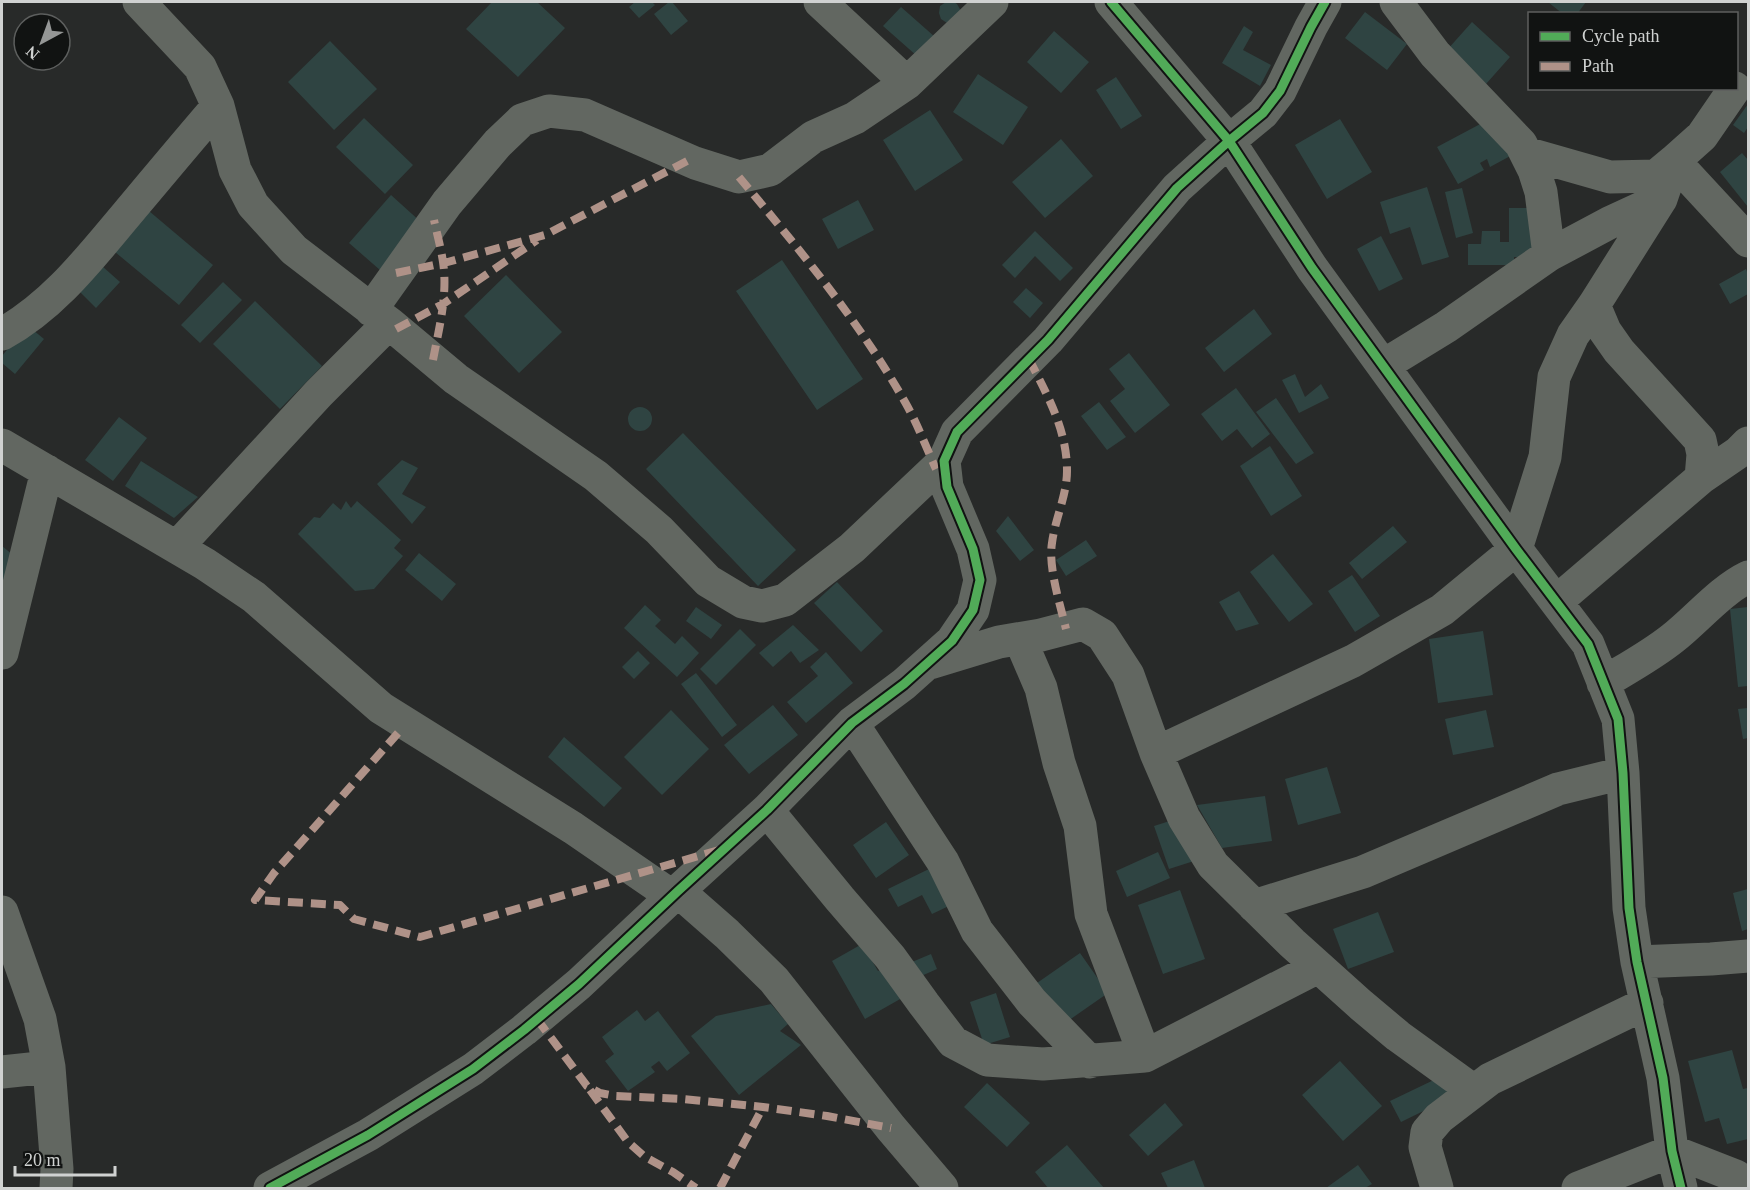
<svg xmlns="http://www.w3.org/2000/svg" width="1750" height="1190" viewBox="0 0 1750 1190" font-family="Georgia,serif">
<rect width="100%" height="100%" fill="#282a29"/>
<path fill="#2f4442" d="M492 2H537L565 28 518 77 466 29Z
M635 2H652L655 5 639 18 629 7Z
M669 2H672L688 21 671 35 654 14Z
M946 2H954L957 4 961 11 947 23 941 19 939 13 940 6Z
M1548 2H1586L1577 14H1563Z
M901 7 935 37 917 56 883 26Z
M1365 12 1407 44 1387 70 1345 38Z
M1472 22 1510 57 1486 84 1447 50Z
M1244 26 1253 32 1243 50 1271 65 1260 86 1222 63Z
M1054 31 1089 62 1061 93 1027 62Z
M330 41 377 89 334 130 288 82Z
M978 74 1028 107 1003 145 953 112Z
M1116 77 1142 116 1121 129 1096 90Z
M1748 104V127L1744 133 1733 125Z
M930 110 963 160 915 191 883 140Z
M364 118 413 165 385 194 336 147Z
M1340 119 1372 172 1327 199 1295 145Z
M1484 122 1514 154 1490 167 1487 159 1480 163 1484 170 1458 184 1437 147Z
M1061 139 1093 176 1045 218 1012 182Z
M1742 153 1748 160V207L1720 172Z
M1427 187 1449 257 1422 265 1410 227 1390 234 1380 202Z
M1462 188 1473 233 1456 238 1445 192Z
M391 195 422 223 380 270 349 243Z
M858 200 874 230 838 249 822 219Z
M1509 208H1532V257H1514V265H1468V244H1481L1482 231H1500V242H1509Z
M149 211 213 265 179 305 115 252Z
M1035 231 1073 268 1060 281 1035 256 1015 278 1002 265Z
M1381 236 1403 279 1379 291 1357 249Z
M782 260 863 379 817 410 736 291Z
M102 266 120 282 96 308 79 291Z
M1746 269 1748 274V294L1730 304 1719 284Z
M506 275 562 332 519 373 464 316Z
M223 282 242 300 200 343 181 325Z
M1026 288 1043 303 1030 318 1013 302Z
M255 301 322 366 280 409 213 344Z
M1254 309 1272 334 1224 372 1205 348Z
M27 325 44 339 15 374 2 363V356Z
M1129 353 1170 405 1135 433 1110 401 1125 389 1109 369Z
M1295 374 1305 397 1321 384 1329 398 1299 413 1282 380Z
M1236 388 1270 434 1252 448 1237 429 1222 441 1201 414Z
M1276 398 1314 453 1296 464 1256 412Z
M1099 402 1126 437 1107 450 1081 416Z
M628 419a12 12 0 1 1 24 0a12 12 0 1 1-24 0Z
M119 417 147 438 113 481 85 460Z
M683 433 796 550 758 586 646 469Z
M1270 446 1302 496 1271 516 1240 466Z
M402 460 418 468 402 494 426 507 412 524 377 484Z
M141 461 198 497 174 518 125 486Z
M346 501 351 508 357 501 401 540 394 548 403 556 374 589 355 591 298 534 314 517 320 518 333 503 341 510Z
M1008 516 1034 550 1020 561 996 531Z
M1393 526 1407 542 1362 579 1349 563Z
M1086 540 1097 556 1066 576 1056 560Z
M2 546 18 559 2 590Z
M419 553 456 584 442 601 405 570Z
M1273 554 1313 604 1289 622 1250 572Z
M1352 575 1380 616 1355 632 1328 591Z
M837 582 883 631 861 652 814 603Z
M1239 591 1259 624 1236 631 1219 602Z
M645 605 661 620 655 626 675 644 682 636 699 653 677 677 624 628Z
M696 607 722 625 711 639 686 621Z
M1748 607V686L1738 687 1730 609Z
M793 625 819 650 800 663 791 651 773 667 759 653Z
M740 629 756 645 716 685 700 669Z
M1483 631 1493 695 1438 703 1429 639Z
M638 651 650 663 634 679 622 667Z
M826 652 853 683 806 723 787 702 818 676 810 667Z
M696 673 737 725 722 737 681 684Z
M773 705 798 735 749 774 724 745Z
M1748 708V738L1743 739 1738 709Z
M671 710 709 749 662 795 624 757Z
M1486 710 1494 747 1453 755 1445 719Z
M564 737 622 788 604 807 548 757Z
M1327 767 1341 813 1298 825 1285 779Z
M1265 796 1272 841 1222 848 1197 805Z
M1179 818 1194 861 1169 869 1154 826Z
M886 822 909 855 876 878 853 845Z
M1158 852 1170 878 1127 897 1116 871Z
M931 868 951 905 932 914 922 895 898 907 888 889Z
M1748 889V929L1742 931 1733 893Z
M1180 890 1205 959 1163 974 1138 905Z
M1378 912 1394 952 1348 969 1333 929Z
M862 944 878 971 892 964 909 994 865 1019 832 961Z
M1080 953 1108 993 1065 1023 1037 983Z
M931 954 937 969 919 977 912 962Z
M996 993 1010 1037 984 1045 970 1002Z
M771 1004 788 1024 780 1031 801 1045 739 1095 691 1036 716 1016Z
M637 1010 645 1021 658 1011 690 1053 667 1071 659 1061 651 1067 655 1072 628 1091 605 1061 614 1054 602 1037Z
M1732 1050 1743 1089 1748 1088V1139L1727 1144 1719 1118 1705 1122 1688 1061Z
M1340 1061 1382 1106 1343 1141 1302 1095Z
M1440 1077 1450 1098 1401 1122 1390 1101Z
M987 1083 1030 1123 1007 1147 964 1107Z
M1165 1103 1183 1125 1148 1156 1129 1135Z
M1067 1145 1104 1188H1048L1035 1172Z
M1194 1160 1205 1188H1168L1161 1173Z
M1358 1165 1372 1184 1365 1188H1326Z"/>
<g fill="none" stroke-linecap="round" stroke-linejoin="round">
<path stroke="#626761" stroke-width="33" d="M139 2 200 67 218 106 235 170 253 205 294 250 389 323 456 379 596 476 659 530 708 581 743 602 762 606 785 600 852 548 944 461
M820 2 907 83
M1111 2 1229 141 1312 268 1516 549 1588 644 1618 719 1623 773 1629 908 1637 962 1663 1078 1672 1151 1681 1188
M1396 2 1435 54 1521 144 1534 170 1541 192 1549 255
M1526 153 1610 177 1656 176 1674 161 1748 241
M1594 305 1605 331 1619 351 1700 440 1703 454 1701 478
M371 310 447 203 498 143 522 120 549 111 585 115 695 163 739 177 770 170 813 137 855 118 907 83 992 2
M2 334C53 306 89 259 126 215 157 178 187 142 218 106
M1384 365 1446 327 1549 255 1609 223 1661 199
M2 445 205 564 254 597 381 708 573 828 672 896
M177 547 319 393 389 323
M1557 601 1701 478 1739 452 1748 443
M1020 639 1041 688 1059 763 1080 826 1091 914 1145 1056
M2 653 47 471
M930 663 999 642 1041 635 1083 624 1102 635 1128 675 1156 753 1184 818 1213 865 1292 943 1361 1005 1398 1036 1474 1091
M1603 683C1626 669 1652 655 1673 638 1697 619 1721 590 1748 577
M852 723 943 862 977 931 1032 1002 1090 1062
M1156 753 1353 661 1442 610 1516 549 1545 457 1554 377 1573 335 1594 305 1661 199 1674 161 1702 136 1735 88
M767 810 840 899 890 957 924 1004 953 1042 987 1060 1043 1064 1145 1056 1318 967
M678 891 727 934 774 980 891 1128 942 1188
M1254 906 1363 872 1558 789 1623 773
M2 912 40 1019 49 1067 57 1169 56 1188
M1637 962 1711 959 1748 956
M2 1072 49 1067
M270 1188 368 1135 473 1069 524 1030 579 984 678 891 767 810 852 723 904 684 952 641 973 610 980 580 973 549 947 487 944 461 957 432 1048 340 1177 188 1229 141 1263 113 1280 91 1311 27 1325 2
M1437 1188 1425 1147 1427 1132 1439 1118 1490 1079 1647 1003
M1578 1188 1672 1151 1736 1176"/>
<path stroke="#af9288" stroke-width="8" stroke-dasharray="15 8" stroke-linecap="butt" d="M739 177C799 249 859 321 905 402 917 423 926 447 936 469
M396 273 444 263 545 235 689 160
M396 329 443 304 537 240
M1029 359C1047 395 1067 429 1067 471 1067 495 1055 519 1052 543 1048 567 1060 604 1066 629
M433 360C439 328 448 295 443 262 441 248 437 234 434 220
M398 733 274 873 255 900 340 905 354 919 420 937 719 850
M537 1019 587 1086 600 1093 616 1096 682 1099 763 1107 827 1116 891 1128
M590 1090 628 1142 645 1157 673 1172 696 1188
M720 1188 763 1107"/>
<defs>
<path id="cycleway" d="M1111 2 1229 141 1312 268 1516 549 1588 644 1618 719 1623 773 1629 908 1637 962 1663 1078 1672 1151 1681 1188
M270 1188 368 1135 473 1069 524 1030 579 984 678 891 767 810 852 723 904 684 952 641 973 610 980 580 973 549 947 487 944 461 957 432 1048 340 1177 188 1229 141 1263 113 1280 91 1311 27 1325 2"/>
</defs>
<use href="#cycleway" stroke="#111312" stroke-width="13"/>
<use href="#cycleway" stroke="#51ab58" stroke-width="9"/>
</g>
<rect width="1750" height="1190" fill="none" stroke="#d0d2d1" stroke-width="6"/>
<rect x="1528" y="12" width="210" height="78" fill="#111312" stroke="#5d5f5e" stroke-width="1.5"/>
<rect x="1540" y="32" width="30" height="9" fill="#51ab58" stroke="#5d5f5e" stroke-width="1.5"/>
<text x="1582" y="42" font-size="18" fill="#d0d2d1">Cycle path</text>
<rect x="1540" y="62" width="30" height="9" fill="#af9288" stroke="#5d5f5e" stroke-width="1.5"/>
<text x="1582" y="72" font-size="18" fill="#d0d2d1">Path</text>
<g transform="translate(42 42) rotate(221)"><circle r="28" fill="#111312" stroke="#5d5f5e" stroke-width="1.5"/>
<path d="M0-4.5L10 22L0 15L-10 22Z" fill="#959796"/>
<text y="-9" font-size="16" font-weight="bold" text-anchor="middle" fill="#d0d2d1">N</text>
</g>
<path d="M15 1166v9h100v-9" fill="none" stroke="#d0d2d1" stroke-width="3"/>
<text x="24" y="1166" font-size="18" fill="#d0d2d1" stroke="#111312" stroke-width="4.5" paint-order="stroke">20 m</text>
</svg>
